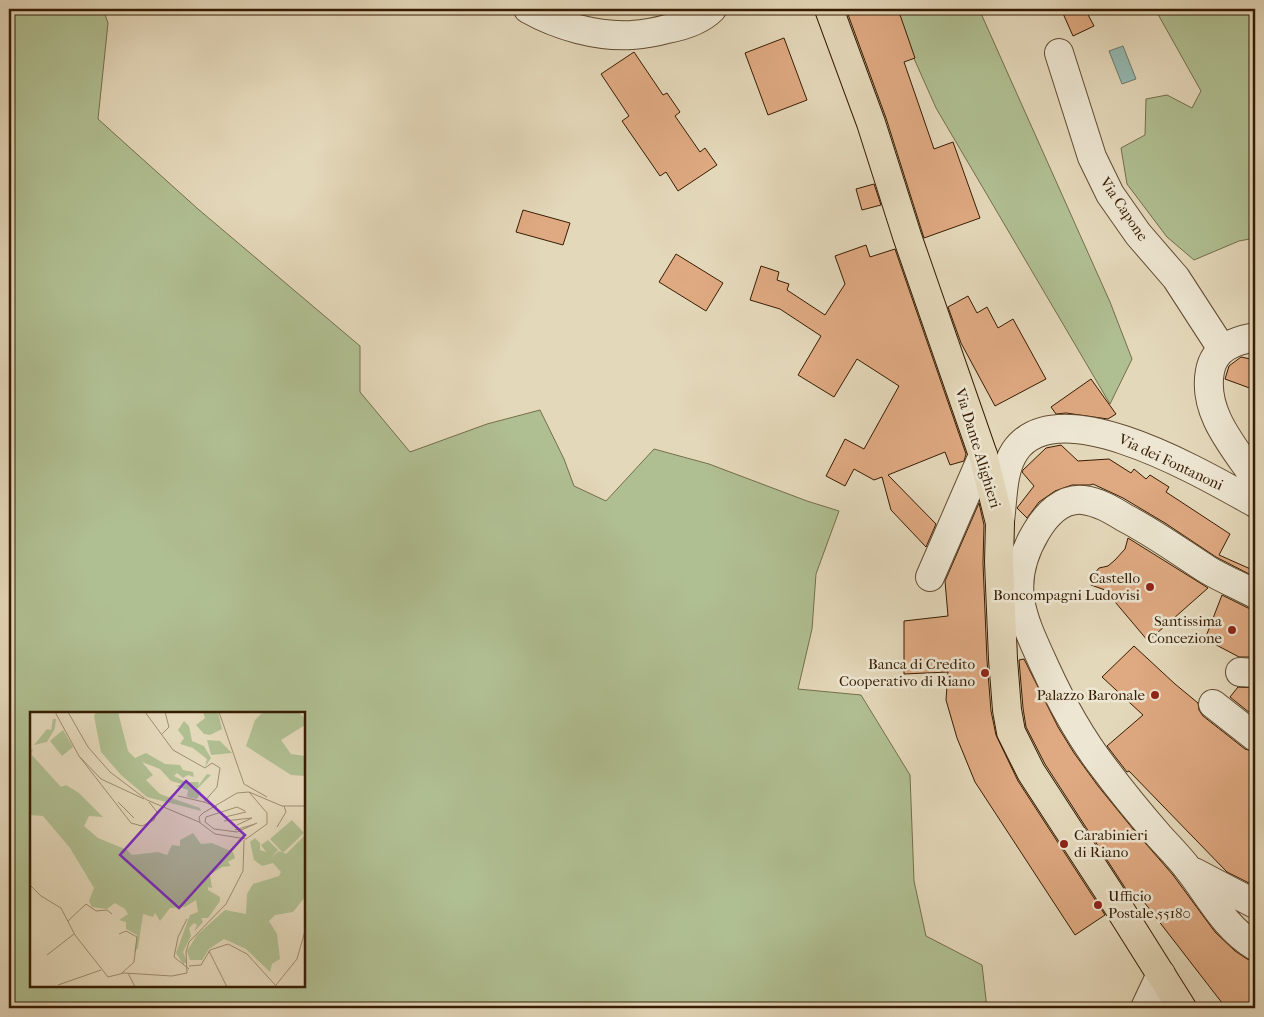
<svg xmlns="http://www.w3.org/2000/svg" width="1264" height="1017" viewBox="0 0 1264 1017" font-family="'IM FELL French Canon',serif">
<rect width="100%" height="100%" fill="#e4d8ba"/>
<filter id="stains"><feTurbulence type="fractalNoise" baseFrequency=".004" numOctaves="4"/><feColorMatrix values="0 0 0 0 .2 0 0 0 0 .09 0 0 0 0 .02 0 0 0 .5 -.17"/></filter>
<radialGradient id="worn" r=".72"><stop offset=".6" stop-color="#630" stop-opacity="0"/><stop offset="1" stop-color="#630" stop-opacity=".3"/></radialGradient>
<path fill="#b0bf92" stroke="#746e4a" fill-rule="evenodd" d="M9 9H103L108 23 98 119 198 209 360 346V392L410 452 487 424 540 410 564 459 574 486 606 501 654 449 709 464 807 501 839 511 816 574 812 629 798 689 861 695 910 775 914 881 926 936 982 965 987 1008H9ZM31 713H304V986H31Z
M892 9H979L1110 302 1132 359 1110 404 936 108Z
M1155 9H1255V238L1239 241 1194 260 1167 237 1127 184 1121 148 1145 135 1146 99 1167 95 1192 108 1201 91Z"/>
<path fill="#95b9b2" stroke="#6f7a6c" d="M1123 46 1136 79 1122 84 1109 51Z"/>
<path fill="#dfa981" stroke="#371c02" d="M846 9H898L915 58 904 62 934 149 953 142 980 218 924 238 886 118Z
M1061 9H1085L1094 26 1073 36Z
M784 38 807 100 768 115 745 53Z
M634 52 663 95 667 93 680 112 675 116 700 152 705 148 717 165 678 191 666 172 660 176 622 121 629 116 601 74Z
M874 184 881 205 862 210 856 189Z
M523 210 570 223 563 245 516 232Z
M866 245 870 257 895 249 966 454 964 461 950 465 945 452 888 475 936 524 926 547 891 510 882 477 874 480 854 469 845 486 826 476 845 439 864 449 899 386 857 359 834 397 798 375 821 336 780 309 750 300 761 266 779 272 777 280 789 284 787 290 825 315 845 284 835 256Z
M676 254 723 283 706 311 659 282Z
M968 296 977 313 987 307 998 328 1013 319 1046 379 995 406 961 343 948 307Z
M1241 357 1255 360V390L1225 379 1229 366Z
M1091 379 1116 414 1108 419 1066 413 1056 414 1051 407Z
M1061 445 1078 461 1109 459 1131 473 1134 469 1146 479 1150 475 1169 487 1166 492 1230 534 1219 555 1255 571V577L1216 557 1165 523 1123 498 1093 484 1090 485H1072L1055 491 1039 502 1027 518 1017 508 1034 486 1022 472 1023 470 1046 448Z
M979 503 984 525 983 563 987 660 991 711 996 735 1018 781 1105 915 1075 935 975 782 957 738 946 700 948 672 904 674V621L948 616 945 581Z
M1128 538 1208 588 1148 641 1105 590 1091 585 1095 573 1099 568 1108 566 1115 560 1125 549Z
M1222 595 1248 608 1255 610V657H1239L1205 639Z
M1134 646 1175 684 1198 703 1199 710 1203 716 1245 749 1255 752V886L1227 872 1129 771 1127 772 1107 746 1143 715 1102 677Z
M1024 659 1058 727 1074 753 1098 786 1133 829 1173 875 1215 932 1235 951 1247 959 1255 961V1008H1226L1137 893 1131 897 1045 764 1026 727 1023 708 1019 660Z
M1238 687 1255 688V717L1230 697Z"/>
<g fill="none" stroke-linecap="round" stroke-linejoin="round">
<defs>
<path id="minor" d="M528 9C558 26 597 37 632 35 644 34 656 32 667 29 683 26 700 21 712 9
M1059 53 1092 157 1110 194 1138 234 1176 278 1222 349
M1255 337C1234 341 1214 348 1210 371 1202 412 1234 447 1255 478
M1000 521C1003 499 1002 470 1015 451 1059 388 1206 476 1255 503
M930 577 983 455
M1255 594C1240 586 1223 579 1208 570 1180 552 1154 533 1125 518 1112 510 1099 502 1083 500 1062 498 1046 515 1036 532 1005 584 1022 617 1045 667 1061 702 1080 737 1104 768 1121 791 1140 814 1159 836 1169 847 1180 858 1189 870 1210 897 1225 928 1255 946
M1240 672 1255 673
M1213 704 1255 737
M1194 872 1255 904
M1145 1008 1161 974"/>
<path id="major" d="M829 9 871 123 907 236 983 455 1000 523 999 562 1003 659 1007 710 1011 732 1031 772 1109 892 1182 1008"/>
</defs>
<use href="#minor" stroke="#624b30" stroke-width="30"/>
<use href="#major" stroke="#371c02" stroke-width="30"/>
<use href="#minor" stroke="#ede6d2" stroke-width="28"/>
<use href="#major" stroke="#e4d8ba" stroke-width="28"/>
</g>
<g fill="#8f2418" stroke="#ede6d2" stroke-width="2">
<circle cx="1150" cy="587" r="5"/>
<circle cx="1232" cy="630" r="5"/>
<circle cx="985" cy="673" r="5"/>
<circle cx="1155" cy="695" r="5"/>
<circle cx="1064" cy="844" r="5"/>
<circle cx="1098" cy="905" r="5"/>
</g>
<g text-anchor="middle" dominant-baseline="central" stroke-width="5" stroke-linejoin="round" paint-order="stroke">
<g font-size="15" fill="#371c02" stroke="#ede6d2">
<text transform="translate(1124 209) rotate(56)">Via Capone</text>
<text transform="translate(978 448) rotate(73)">Via Dante Alighieri</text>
<text transform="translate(1171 462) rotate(25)">Via dei Fontanoni</text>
</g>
<g font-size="15" fill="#371c02" stroke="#ede6d2" text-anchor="end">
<text x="1140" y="578">Castello<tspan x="1140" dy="17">Boncompagni Ludovisi</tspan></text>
<text x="1222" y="621">Santissima<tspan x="1222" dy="17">Concezione</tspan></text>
<text x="975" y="664">Banca di Credito<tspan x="975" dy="17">Cooperativo di Riano</tspan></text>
<text x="1145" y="695">Palazzo Baronale</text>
<text x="1074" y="835" text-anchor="start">Carabinieri<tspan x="1074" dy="17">di Riano</tspan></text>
<text x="1108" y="896" text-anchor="start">Ufficio<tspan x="1108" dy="17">Postale 55180</tspan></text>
</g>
</g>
<g transform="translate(30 712)">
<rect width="275" height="275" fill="#e4d8ba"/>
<path d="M66 0H88L98 39 105 46 116 41 135 52 150 53 153 58 163 60 164 65 158 63 153 66 147 61 144 64 156 70H169L168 74 177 62 181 63 167 77 171 80 167 87 157 85 158 78 146 74 152 72 141 69 130 57 112 50 123 63 116 68 130 82 170 96 171 99 117 85 91 63 71 40 64 4ZM173 0H188L192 17 180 23 174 22 166 13 175 6ZM233 0H268L273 4 275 13 251 28 261 42 275 44V64L261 63 216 34 225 8ZM23 7H26L25 16 17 30 4 33 17 17 21 18ZM154 9 159 14 162 29 174 34 181 46 175 55 177 47 163 36 150 32 154 26 148 18ZM33 18 43 35 32 44 20 29ZM177 28 190 29 202 41 181 43ZM0 36 3 38 1 42 31 75 36 73 49 81 73 105 59 104 54 114 68 126 97 138 102 143 128 140 137 143 142 133 150 134V128L163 121 171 132 182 131 203 140 205 146 198 150 201 154 192 155 180 163 182 176 178 175V178L190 185V189L178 206H171L173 210 164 220 167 213 164 211 159 216 161 224 153 240 157 250 153 252 146 241 160 203 168 200 166 188 155 195 140 196 130 209 125 201 123 205 113 202 108 236 104 241 107 223 96 217V210L89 208 98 202 95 197 85 191 77 197 62 195 59 189 64 176 40 136 13 104 0 103ZM262 108 274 121 253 141 240 127ZM275 123V185L263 200 245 203 239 209 247 222 250 247 242 252 240 260 216 237 194 227 179 237 172 248H160L157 239 167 223 195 198 216 202 217 182 223 172 249 164 251 160 243 151 232 154 224 148 220 130 225 126 230 131V138L236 140 231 133 238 128 248 138 242 145 249 139 256 142Z" fill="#b0bf92"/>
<path fill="none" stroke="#9f8d70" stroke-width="1" d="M25 0 49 44 71 67 114 87M38 0 58 35 80 60 117 88 169 110 185 122 216 127 237 112V101L219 80 252 94H275M115 0 143 38 175 56 182 51 190 56 187 75 174 90 187 95M189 0 214 72 237 85M131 23 139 15 135 0M49 44 101 111 112 114 124 108 127 100 119 90M148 84 174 90M88 90 104 106M215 99 207 95 176 105 175 110 184 117 207 120 227 111M195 105 216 100M194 109 222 106 207 113M170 110 169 105 173 101 207 81 219 80M247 115 256 100 254 94M205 118 225 112M0 173 11 184 31 196 45 223 78 265M157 207 148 225 144 245 159 257M38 209 56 192 66 199 77 198 82 202M89 222 96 219 107 225 104 250 92 261M179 239 197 275M17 243 44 222M159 254 171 253 180 238 198 232 217 242 247 275M98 261 105 275M78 265 94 261 142 264 157 261 156 240 159 230 196 192 213 159 214 128M28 273 71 258M246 273 267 247 275 219"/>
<path fill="#7b2cbf" fill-opacity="0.15" stroke="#7b2cbf" stroke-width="2.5" d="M156 69 215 123 149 196 90 143Z"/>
<rect width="275" height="275" fill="none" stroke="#371c02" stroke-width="2.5"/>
</g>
<rect width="1264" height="1017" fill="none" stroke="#e4d8ba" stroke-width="30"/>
<rect x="10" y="10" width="1244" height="997" fill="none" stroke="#371c02" stroke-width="2.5"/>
<rect x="15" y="15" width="1234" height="987" fill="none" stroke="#371c02"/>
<rect width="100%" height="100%" filter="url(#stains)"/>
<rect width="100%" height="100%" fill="url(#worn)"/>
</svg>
